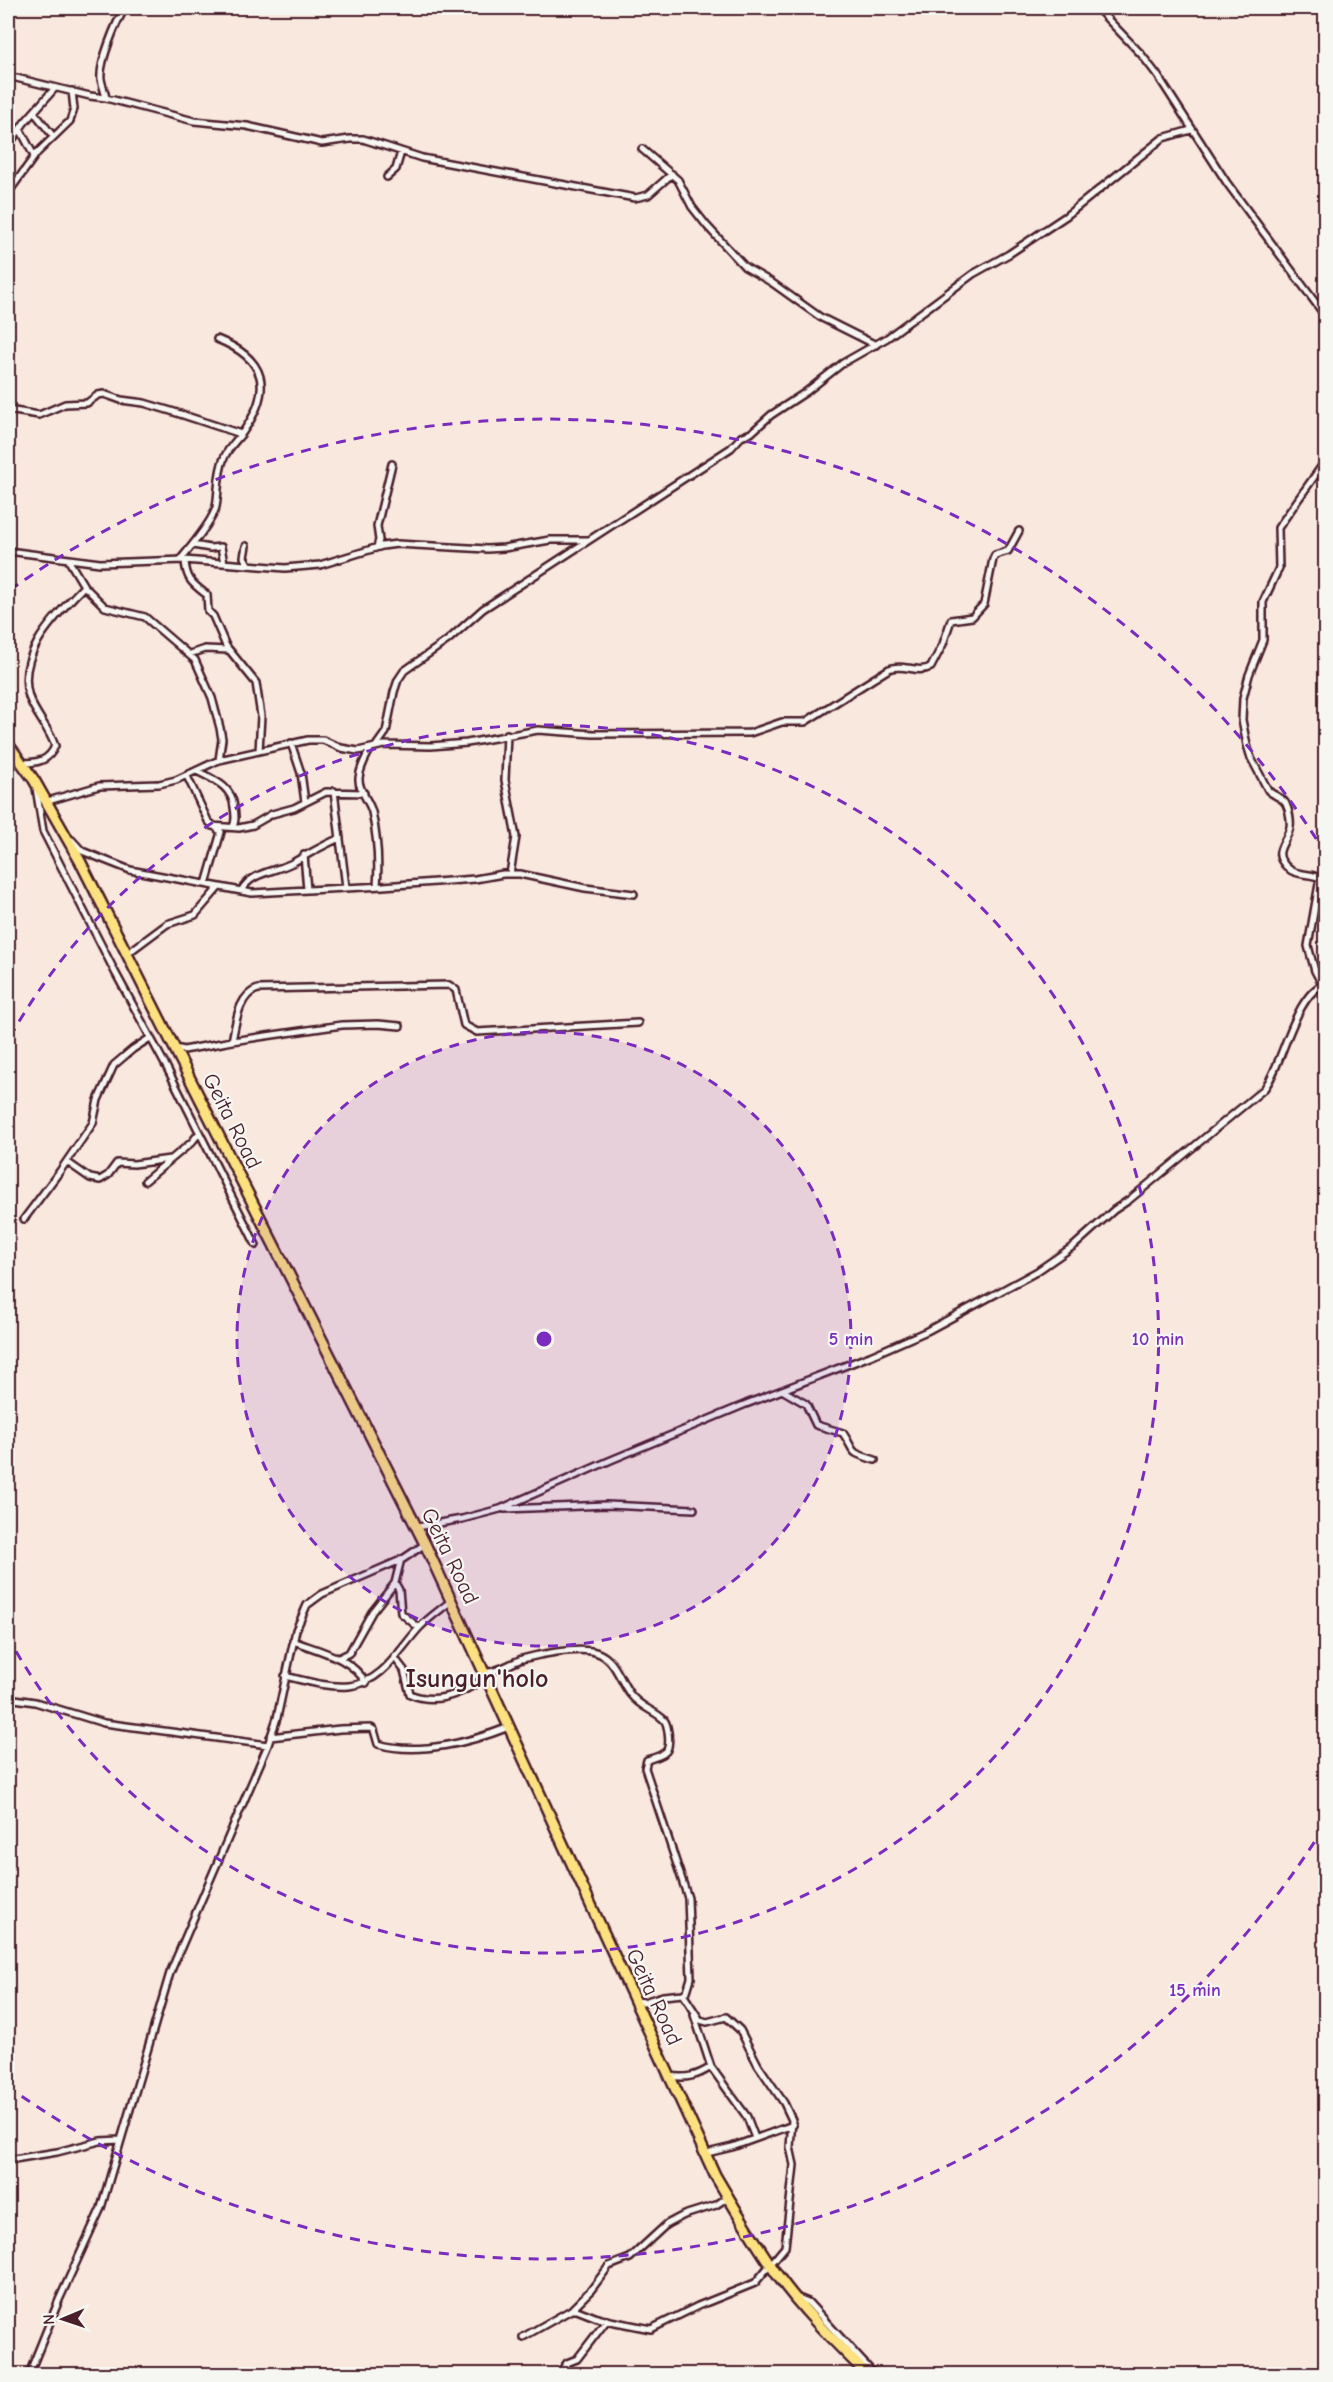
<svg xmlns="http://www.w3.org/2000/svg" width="1333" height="2382" viewBox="0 0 1333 2382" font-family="'Comic Neue',sans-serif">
<rect width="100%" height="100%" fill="#f8e8de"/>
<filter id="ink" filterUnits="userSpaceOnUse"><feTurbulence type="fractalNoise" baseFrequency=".0167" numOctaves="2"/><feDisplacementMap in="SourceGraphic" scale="12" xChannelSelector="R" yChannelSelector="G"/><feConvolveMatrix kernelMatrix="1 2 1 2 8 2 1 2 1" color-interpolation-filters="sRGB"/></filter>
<g filter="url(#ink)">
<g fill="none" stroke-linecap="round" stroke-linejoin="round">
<defs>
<path id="minor" d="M1097 8 1141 54 1158 76 1227 183 1326 317
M8 76 90 96 106 98 194 121 247 126 322 143 350 139H363L422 158 635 198 648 195 672 174
M106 98C105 92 102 85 101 79 99 63 116 22 125 8
M34 112 53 136
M20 129 34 156
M8 146 24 123 55 88
M642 149 678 180 692 207 707 226 745 267 771 282 820 317 876 345
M8 174 16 182
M387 177 396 169 401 152
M8 193 37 153 70 121 74 109 72 91
M8 410 39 415 65 404 87 403 98 395 104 394 121 400 144 403 171 411 241 434
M193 545 210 548 221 547 224 563
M246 546 244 557 248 564
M377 547 379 540 377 526 392 464
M8 551 100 563 184 560 285 568 320 565 382 546 397 544 487 549 504 548 550 540H588
M180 560C189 549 213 521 216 507 219 491 217 474 224 458 228 448 237 440 243 432 273 389 267 359 217 339
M185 560C186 580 193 584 207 595L208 611 213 616 226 646 256 683 261 716 259 751
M69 561 84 586 105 607 145 617 195 660 212 698 220 728 222 739 219 760
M190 654 205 649 228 650
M507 734 505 780 516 837 510 874
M291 743 301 773 305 802
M376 746 386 732 394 692 398 680 404 671 448 640 483 609 731 448 741 437 751 433 771 415 806 392 843 363 887 338 973 274 1009 254 1066 216 1163 138 1191 130
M371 748C366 757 360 767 359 778 358 790 369 800 372 812 377 836 379 862 377 886
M22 763C37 763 49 761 55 746 49 728 35 714 29 697 15 653 58 614 84 586
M197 771C214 780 232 786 234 807 235 815 236 820 233 827
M187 776 208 821 221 832 206 884
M36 788 43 831 115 972 167 1068 256 1245
M334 791 346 887
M48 801 99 786 159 784 176 780 219 760 308 740H323L341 748 358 751 384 745 431 746 467 743 538 730 593 734 750 733 782 722H805L889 669C903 663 917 674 931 667L943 644 951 620 972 617 984 604 993 559 995 555 1008 551 1019 531
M212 826 239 828 253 825 272 814 294 808 326 792 364 793
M72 840 82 851 130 870 252 893 383 886 475 879 503 874H520L585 888 634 894
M304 855 307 890
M241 891C252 871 276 872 294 862 309 854 323 845 340 838
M125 951 128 953 167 924 195 915 219 887
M1322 984 1315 971 1308 946 1320 878C1311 873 1297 876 1289 869 1269 852 1287 844 1290 827 1291 821 1289 810 1286 804 1283 797 1273 796 1268 790L1251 758 1247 745 1242 720 1243 698 1249 675 1263 640V602L1279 568 1278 528 1326 460
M232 1041C236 1023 238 995 258 989L449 985 456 990 464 1025 477 1032 638 1023
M175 1048 184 1050 232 1041 342 1025 378 1024 400 1026
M67 1162 90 1178 100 1180 108 1175 117 1163 134 1164 170 1159
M145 1181 192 1142 199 1133
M24 1219 60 1171 93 1123 98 1100 114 1065 133 1049 150 1038
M782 1390 806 1404 816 1425 843 1433C857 1454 846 1451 875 1460
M504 1509 607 1505 694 1509
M417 1527 462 1519 500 1509 611 1460 746 1404 870 1356 927 1331 1036 1272 1075 1245 1114 1210 1129 1200 1264 1089C1283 1065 1294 994 1326 983
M395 1583 399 1590 401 1613 419 1628
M293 1641C319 1651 351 1657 366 1683
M394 1657 404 1670 410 1694C437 1706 464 1693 486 1677
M339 1658 349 1653 372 1612 395 1583 401 1559
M483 1672C495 1674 511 1663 522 1659 540 1654 573 1648 591 1651 615 1655 618 1678 630 1694 641 1708 652 1709 663 1719 667 1722 667 1727 668 1732 671 1753 666 1754 647 1760L645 1768 688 1898 691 1978 687 1991 683 1994 663 1996 644 2002 636 2001
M285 1676C305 1681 329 1688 349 1686 382 1683 399 1650 419 1628 428 1618 440 1610 451 1601
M8 1698 35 1702 104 1723 268 1745
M270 1737 340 1729 371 1728 374 1730 378 1744C418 1756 471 1742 509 1727
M694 2015 711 2067 747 2117 755 2138
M670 2076C686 2079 697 2076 711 2067
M704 2151 707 2153 732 2147 793 2125
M8 2160 57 2152 100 2141 120 2140
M798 2298 808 2302 874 2374
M571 2310H577L600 2319 651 2329 698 2306 755 2283 785 2247 794 2165 790 2147 792 2120 784 2103 758 2065 740 2030 726 2017 707 2022 700 2020 683 1994
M523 2337 571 2310 591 2290 609 2266 630 2258 667 2224 684 2215 716 2205 728 2197
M29 2374 59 2300 101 2208 170 1973 268 1745 277 1718 296 1630 307 1605 322 1594 403 1559 425 1544
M559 2374 567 2363 577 2359 607 2320"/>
<path id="trunk" d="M8 744 34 780 80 861 425 1544 715 2175C735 2209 755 2243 778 2276 804 2312 836 2343 867 2374"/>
</defs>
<use href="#minor" stroke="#4a1f2b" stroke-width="10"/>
<use href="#trunk" stroke="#4a1f2b" stroke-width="14"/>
<use href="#minor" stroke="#f6f6f2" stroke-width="5"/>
<use href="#trunk" stroke="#fbe180" stroke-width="9"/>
</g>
</g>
<circle cx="544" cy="1339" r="307" fill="#7b2cbf" fill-opacity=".12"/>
<g fill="none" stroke="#7b2cbf" stroke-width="3" stroke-dasharray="10 8">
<circle cx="544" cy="1339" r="307"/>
<path d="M10 1037A614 614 0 1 1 10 1641"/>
<path d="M1324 1827A920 920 0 0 1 10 2088M10 590A920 920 0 0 1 1324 851"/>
</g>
<g text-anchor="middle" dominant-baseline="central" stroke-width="4.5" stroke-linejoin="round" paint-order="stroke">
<g font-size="22" fill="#4a1f2b" stroke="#f6f6f2">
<text transform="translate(232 1121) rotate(63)">Geita Road</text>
<text transform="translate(450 1556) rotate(64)">Geita Road</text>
<text transform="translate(654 1997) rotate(65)">Geita Road</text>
</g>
<g font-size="26" font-weight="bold" fill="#4a1f2b" stroke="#f6f6f2">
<text x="477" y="1679">Isungun'holo</text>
</g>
</g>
<circle cx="544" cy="1339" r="9" fill="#7b2cbf" stroke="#f6f6f2" stroke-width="3"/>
<g font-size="18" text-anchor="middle" font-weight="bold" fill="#7b2cbf" stroke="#f6f6f2" stroke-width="4.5" stroke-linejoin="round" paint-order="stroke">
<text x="851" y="1345">5 min</text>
<text x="1158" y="1345">10 min</text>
<text x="1195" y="1996">15 min</text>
</g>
<rect width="1333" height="2382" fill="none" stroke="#f6f6f2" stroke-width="30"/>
<rect x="15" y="15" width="1303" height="2352" fill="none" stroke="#4a1f2b" stroke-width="2" filter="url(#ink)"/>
<g transform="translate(63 2319) rotate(268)" stroke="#f6f6f2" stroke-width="4.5" paint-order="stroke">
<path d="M0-4.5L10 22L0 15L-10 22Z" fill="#4a1f2b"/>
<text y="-9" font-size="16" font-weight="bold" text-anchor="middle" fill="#4a1f2b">N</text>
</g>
</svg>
